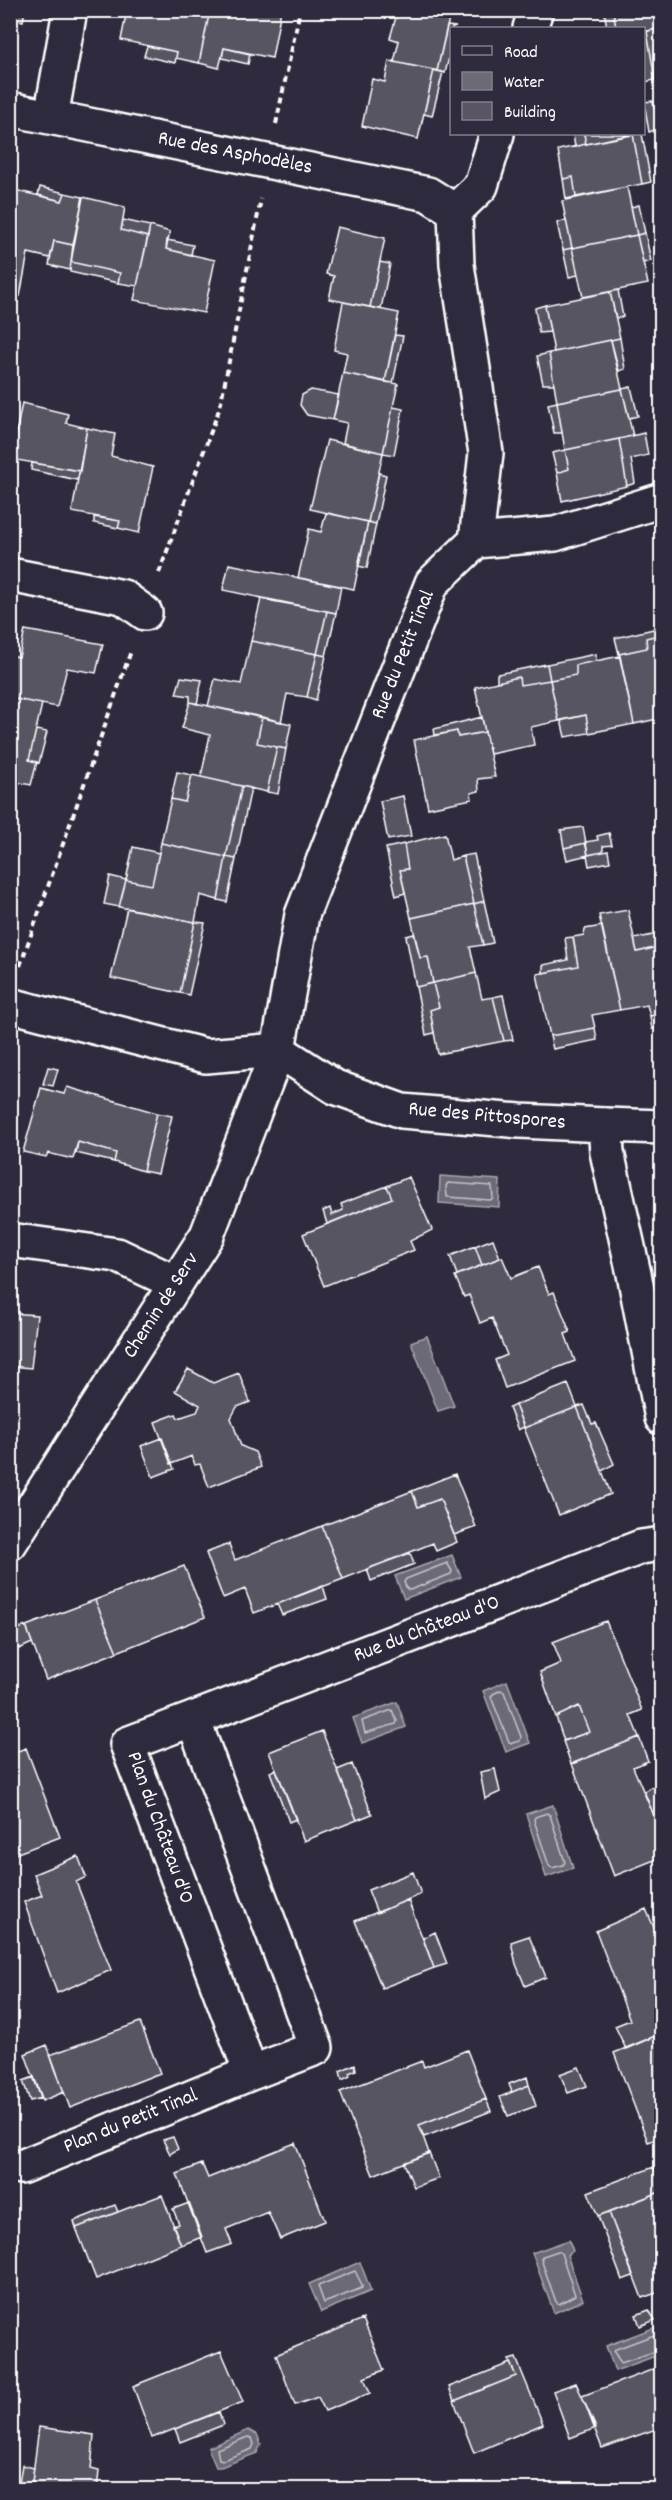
<svg xmlns="http://www.w3.org/2000/svg" width="672" height="2500" viewBox="0 0 672 2500" font-family="Dekko,sans-serif">
<rect width="100%" height="100%" fill="#2f2a3d"/>
<filter id="ink" filterUnits="userSpaceOnUse"><feTurbulence type="fractalNoise" baseFrequency=".0167" numOctaves="2"/><feDisplacementMap in="SourceGraphic" scale="12" xChannelSelector="R" yChannelSelector="G"/><feConvolveMatrix kernelMatrix="1 2 1 2 8 2 1 2 1" color-interpolation-filters="sRGB"/></filter>
<g filter="url(#ink)">
<path fill="#6d6a77" stroke="#a7a6ad" stroke-width="1.5" d="M440 1176 500 1180 499 1207 439 1203Z
M427 1336 454 1406 438 1411 411 1342Z
M452 1555 461 1577 404 1599 395 1576Z
M507 1681 530 1743 506 1752 483 1691Z
M397 1702 406 1727 362 1743 353 1718Z
M553 1805 573 1868 546 1877 526 1814Z
M569 2240 573 2251 567 2255 583 2300 554 2313 532 2253Z
M360 2262 371 2291 321 2312 309 2284Z
M661 2325V2354L615 2371 606 2346Z
M248 2430 257 2434 261 2444 257 2453 221 2467H216L208 2448Z"/>
<g fill="none" stroke-linecap="round" stroke-linejoin="round">
<path stroke="#c5c3c9" stroke-width="1.5" d="M448 1183 492 1186 493 1199 490 1200 447 1197 446 1186Z
M447 1563 452 1571 451 1574 410 1590 407 1589 404 1582 406 1579Z
M501 1690 504 1692 521 1737 520 1741 512 1743 509 1742 491 1697 493 1694Z
M392 1710 397 1721 396 1724 365 1733 362 1721Z
M547 1813 550 1815 565 1862 563 1865 552 1868 549 1866 534 1820 535 1817Z
M558 2251 561 2253 575 2295 559 2304 556 2302 541 2259 543 2256Z
M355 2271 362 2285V2288L324 2303 318 2286Z
M662 2332 616 2349 614 2352 621 2363 662 2349
M248 2437 252 2438 254 2444 252 2449 223 2460 219 2459 217 2449Z"/>
</g>
<path fill="#595564" stroke="#fff" stroke-width="1.5" d="M10 10H25L23 21 10 18Z
M127 10H210L199 63 176 58 177 52 121 40Z
M210 10H281L272 58 224 48 219 68 199 63Z
M398 10H451L437 71 394 62 399 41 390 38Z
M604 10H613L616 28H607Z
M613 10H662V28L644 32V28H616Z
M447 26 456 27 452 28V46L445 73 437 71Z
M662 28V79L655 80 647 31Z
M647 31 655 80 644 82V32Z
M147 46 177 52 175 63 144 56Z
M224 48 250 54 248 64 222 58Z
M389 61 434 70 418 139 362 126 372 79 385 82Z
M434 70 443 72 432 116 424 114Z
M653 101 658 129 649 132 644 102Z
M573 134H584L586 144 575 147Z
M584 134H637L586 144Z
M633 134H642L651 182 642 184Z
M633 134 642 184 576 197 573 177 563 179 558 150Z
M573 177 576 197 566 199 563 179Z
M40 187 65 193 62 201 38 195Z
M627 187 637 235 572 248 562 201Z
M14 190 62 201 65 193 83 197 73 245 54 241 50 258 28 253 20 296 10 294V205Z
M83 197 125 207 121 230 148 237 137 286 118 283 120 273 71 262Z
M639 205 645 233 637 235 631 207Z
M123 220 150 226 148 237 121 230Z
M566 220 572 248 563 250 557 223Z
M150 226 170 232 166 249 215 260 204 313 134 300Z
M337 227 385 238 370 307 329 299 334 276 326 274Z
M645 233 651 261 643 263 637 235Z
M637 235 648 284 583 297 572 248Z
M167 240 193 245 191 255 166 249Z
M54 241 73 245 70 270 49 265Z
M572 248 578 275 569 277 563 250Z
M71 262 120 273 118 283 70 272Z
M380 262 390 264 381 309 370 307Z
M618 290 623 317 616 318 610 292Z
M610 292 620 338 554 352 545 305Z
M343 302 399 313 385 382 343 373 347 353 334 350Z
M545 305 550 332 539 333 535 308Z
M395 335 403 336 393 383 385 382Z
M620 338 625 369 619 371 611 340Z
M611 340 622 389 557 402 549 353Z
M549 353 554 384H543L537 356Z
M343 373 398 384 383 453 343 443 347 423 333 420Z
M631 387 638 416 629 418 622 389Z
M622 389 633 436 565 450 557 402Z
M311 390 339 395 333 420 307 415 300 405 302 395Z
M557 402 562 433H554L548 404Z
M22 403 68 414 66 423 87 428 80 471 11 459Z
M393 407 403 409 394 455 383 453Z
M10 427 18 429 10 462Z
M87 428 115 434 111 456 153 467 139 533 118 528 120 521 72 512Z
M644 433 648 455 631 459 635 483 627 486 619 439Z
M619 439 627 486 562 501 557 473 569 469 565 450Z
M327 440 383 453 368 522 310 509Z
M565 450 569 469 557 473 552 453Z
M32 463 80 471 77 480 31 470Z
M379 473 386 475 376 524 368 522Z
M326 513 368 522 354 589 298 578 309 529 321 532Z
M94 517 120 521 118 528 94 523Z
M368 522 376 524 367 568 358 566Z
M229 564 341 586 336 613 223 590Z
M261 599 327 611 317 654 251 641Z
M327 611 336 613 326 656 317 654Z
M662 627V634L646 638 647 648 619 654 615 638Z
M25 630 103 644 96 673 67 668 57 707 10 698V655L19 657Z
M662 634V718L634 724 619 654 647 648 646 638Z
M251 641 317 654 307 697 287 694 281 722 208 706 215 679 241 684Z
M317 654 326 656 316 700 307 697Z
M596 654V661L576 665V675L550 680 547 664Z
M620 656 634 724 589 733 586 715 559 721 550 680 576 675V665Z
M547 664 550 680 520 685 519 677 497 682V674Z
M181 677 202 680 197 704 190 702V696L176 694Z
M519 677 520 685 550 680 559 721 531 727 534 745 490 754 475 687Z
M10 698 42 704 29 760 37 762 31 785 10 781Z
M190 702 262 717 257 743 277 747 267 792 201 777 210 735 182 728Z
M586 715 589 733 565 737 561 720Z
M262 717 291 724 286 749 257 743Z
M482 717 485 732 458 737 457 731 435 735 434 729Z
M36 730 47 732 39 763 29 760Z
M457 731 458 737 485 732 495 777 478 779 479 791 471 793 472 799 428 808 414 740Z
M277 747 286 749 278 794 267 792Z
M177 772 192 775 185 802 171 799Z
M192 775 242 786 226 857 161 843 171 799 185 802Z
M242 786 251 788 236 859 226 857Z
M403 796 411 836 388 840 380 801Z
M583 827 586 843 564 848 561 830Z
M609 833 612 845 603 846V852L588 855 585 842 598 840 597 836Z
M445 834 451 860 463 856 474 904 411 918 400 870 408 869 404 844Z
M161 843 226 857 218 900 200 895 195 922 119 907 126 880 152 885Z
M586 843 588 855 567 860 564 848Z
M404 844 408 869 400 870 405 893 396 896 386 848Z
M133 847 159 853 152 885 126 880Z
M608 851 610 862 589 866 587 855Z
M474 854 484 901 474 904 463 856Z
M226 857 236 859 227 902 218 900Z
M110 876 126 880 119 907 104 904Z
M484 901 493 943 483 945 474 904Z
M474 904 483 945 470 947 476 973 433 983 428 957 420 958 411 918Z
M127 908 195 922 180 993 111 978Z
M628 910 637 952 662 946V1013L650 1016 647 1005 620 1010 599 915Z
M195 922 205 923 189 995 180 993Z
M602 926 620 1010 592 1015 595 1028 550 1036 537 974 578 966 573 937 584 935 585 929Z
M662 933V946L637 952 634 939Z
M414 934 420 958 428 957 433 983 416 987 406 936Z
M573 937 578 966 543 973V965L568 960 565 938Z
M476 973 482 999 493 997 504 1041 438 1054 430 1010 439 1007 433 983Z
M433 983 439 1007 430 1010 434 1033 426 1035 416 987Z
M503 995 513 1040 504 1041 493 997Z
M662 1013V1027L652 1029 650 1016Z
M595 1028 597 1040 553 1049 550 1036Z
M48 1067 58 1069 53 1086 43 1084Z
M67 1087 157 1113 143 1171 114 1162 116 1153 78 1142 73 1159 48 1153 46 1157 23 1152 41 1088 64 1094Z
M157 1113 172 1116 158 1174 143 1171Z
M78 1142 116 1153 114 1162 76 1153Z
M409 1177 432 1230 410 1241 414 1250 324 1286 303 1234 392 1198 387 1186Z
M387 1186 392 1198 327 1224 323 1211 330 1208 332 1215 343 1210 341 1204Z
M493 1239 500 1258 482 1265 475 1246Z
M475 1246 482 1265 457 1275 450 1256Z
M502 1257 511 1278 538 1267 549 1294 554 1292 570 1332 565 1334 575 1361 505 1388 495 1360 507 1355 492 1318 480 1323 469 1295 464 1297 455 1276Z
M10 1313 37 1315 31 1368 10 1366Z
M188 1369 213 1383 239 1373 250 1402 237 1407 231 1418 241 1446 255 1452 261 1467 209 1487 200 1464 195 1465 192 1456 171 1464 155 1422 176 1414 178 1418 197 1412 200 1405 175 1391Z
M568 1384 577 1407 524 1428 515 1405Z
M515 1405 524 1427 518 1430 509 1408Z
M584 1405 592 1424 596 1423 614 1464 602 1471 577 1407Z
M577 1407 611 1494 559 1515 524 1428Z
M162 1438 174 1469 153 1477 141 1446Z
M455 1474 476 1527 454 1535 440 1499 418 1507 412 1491Z
M412 1491 418 1507 440 1499 457 1542 436 1551 433 1543 343 1579 322 1526Z
M322 1526 343 1579 254 1613 245 1589 223 1598 206 1553 229 1544 235 1560Z
M410 1553 414 1564 371 1581 367 1569Z
M184 1566 205 1617 117 1652 95 1600Z
M323 1586 327 1599 282 1615 277 1604Z
M95 1600 117 1652 46 1680 26 1626Z
M606 1621 642 1710 630 1715 639 1737 571 1764 563 1741 589 1732 579 1706 556 1717 540 1672 561 1663 553 1642Z
M26 1626 32 1643 19 1649 13 1631Z
M579 1706 589 1732 564 1741 556 1717Z
M322 1731 357 1820 304 1841 269 1752Z
M639 1737 648 1761 633 1767 662 1835V1857L614 1876 572 1764Z
M26 1748 60 1837 10 1856V1754Z
M352 1764 372 1814 357 1820 337 1770Z
M276 1769 296 1819 289 1822 270 1772Z
M495 1769 500 1792 485 1799 480 1772Z
M655 1786 662 1802 661 1833 644 1791Z
M78 1856 86 1877 76 1882 111 1970 57 1993 24 1902 42 1895 34 1874Z
M413 1872 421 1894 377 1913 368 1890Z
M408 1900 434 1968 382 1988 355 1921Z
M646 1909 662 1946V2033L626 2049 615 2026 630 2020 596 1931Z
M435 1932 447 1964 434 1968 423 1938Z
M529 1936 546 1977 525 1986 516 1964 511 1942Z
M140 2022 160 2073 70 2108 50 2055Z
M662 2033V2137L648 2142 614 2053Z
M47 2045 64 2092 42 2101 25 2054Z
M467 2050 486 2099 419 2125 429 2153 373 2175 340 2092 422 2061 424 2067Z
M355 2064 356 2070 349 2073 350 2076 342 2080 340 2071Z
M579 2067 587 2086 568 2093 560 2074Z
M34 2077 42 2098 30 2101 23 2081Z
M527 2077 529 2085 512 2092 509 2084Z
M529 2085 536 2106 508 2116 500 2097Z
M486 2099 491 2111 424 2137 419 2125Z
M173 2137 178 2149 170 2154 163 2140Z
M295 2143 325 2221 280 2239 268 2212 226 2229 232 2244 207 2253 177 2174 202 2164 208 2178Z
M429 2153 439 2178 414 2187 404 2163Z
M654 2167 662 2191 598 2216 588 2192Z
M660 2192 662 2197V2291L642 2298 609 2212Z
M162 2195 181 2245 96 2279 76 2228Z
M189 2203 202 2237 181 2245 173 2226 179 2224 173 2209Z
M115 2205 118 2212 76 2228 74 2221Z
M609 2212 633 2276 622 2280 598 2216Z
M649 2310 655 2320 640 2326 636 2315Z
M363 2319 384 2370 364 2378 370 2393 325 2411 318 2397 295 2405 276 2355Z
M221 2351 243 2402 152 2438 133 2386Z
M516 2358 543 2424 474 2453 454 2401 516 2376 509 2360Z
M510 2363 516 2376 454 2401 449 2387Z
M662 2366V2427L602 2448 582 2396Z
M576 2383 596 2428 570 2438 553 2391Z
M219 2412 223 2425 180 2442 175 2429Z
M39 2427 94 2435 91 2469 99 2471 97 2490H31Z
M22 2465 34 2468 31 2490H18Z"/>
<g fill="none" stroke-linecap="round" stroke-linejoin="round">
<defs>
<path id="minor" d="M530 28 536 10
M10 109 428 194 455 211
M51 117 70 10
M476 541 555 534 662 500
M10 575 123 597 145 613
M605 1125 662 1127
M10 1240 117 1255 176 1283
M10 1543 207 1235 278 1050 302 915 432 583 476 541 486 453 457 265 455 211 481 186 497 134
M193 1719 316 2048 251 2073 127 1744Z
M193 1719 641 1547 662 1544
M10 2165 21 2167 251 2073"/>
<path id="tertiary" d="M10 1005 206 1056 278 1050 335 1087 402 1111 520 1121 605 1125 607 1152 634 1274 662 1418"/>
</defs>
<use href="#minor" stroke="#fff" stroke-width="38"/>
<use href="#tertiary" stroke="#fff" stroke-width="38"/>
<path stroke="#fff" stroke-width="4" stroke-dasharray="6 4.5" stroke-linecap="butt" d="M276 124 300 10
M159 573 220 407 261 199
M20 966 131 651"/>
<use href="#minor" stroke="#2f2a3d" stroke-width="33"/>
<use href="#tertiary" stroke="#2f2a3d" stroke-width="33"/>
</g>
</g>
<g text-anchor="middle" dominant-baseline="central" stroke-width="6" stroke-linejoin="round" paint-order="stroke">
<g font-size="21" fill="#fff" stroke="#2f2a3d">
<text transform="translate(235 154) rotate(11)">Rue des Asphodèles</text>
<text transform="translate(404 655) rotate(-68)">Rue du Petit Tinal</text>
<text transform="translate(487 1117) rotate(5)">Rue des Pittospores</text>
<text transform="translate(162 1306) rotate(-57)">Chemin de Serv</text>
<text transform="translate(427 1630) rotate(-21)">Rue du Château d'O</text>
<text transform="translate(159 1828) rotate(70)">Plan du Château d'O</text>
<text transform="translate(131 2122) rotate(-22)">Plan du Petit Tinal</text>
</g>
</g>
<rect width="672" height="2500" fill="none" stroke="#2f2a3d" stroke-width="36"/>
<rect x="18" y="18" width="636" height="2464" fill="none" stroke="#fff" stroke-width="2" filter="url(#ink)"/>
<rect x="450" y="27" width="195" height="108" fill="#2f2a3d" stroke="#827f8b" stroke-width="1.5"/>
<rect x="462" y="46" width="30" height="9" fill="#2f2a3d" stroke="#827f8b" stroke-width="1.5"/>
<text x="504" y="57" font-size="18" fill="#ffffff">Road</text>
<rect x="462" y="72" width="30" height="18" fill="#6d6a77" stroke="#827f8b" stroke-width="1.5"/>
<text x="504" y="87" font-size="18" fill="#ffffff">Water</text>
<rect x="462" y="102" width="30" height="18" fill="#595564" stroke="#827f8b" stroke-width="1.5"/>
<text x="504" y="117" font-size="18" fill="#ffffff">Building</text>
</svg>
